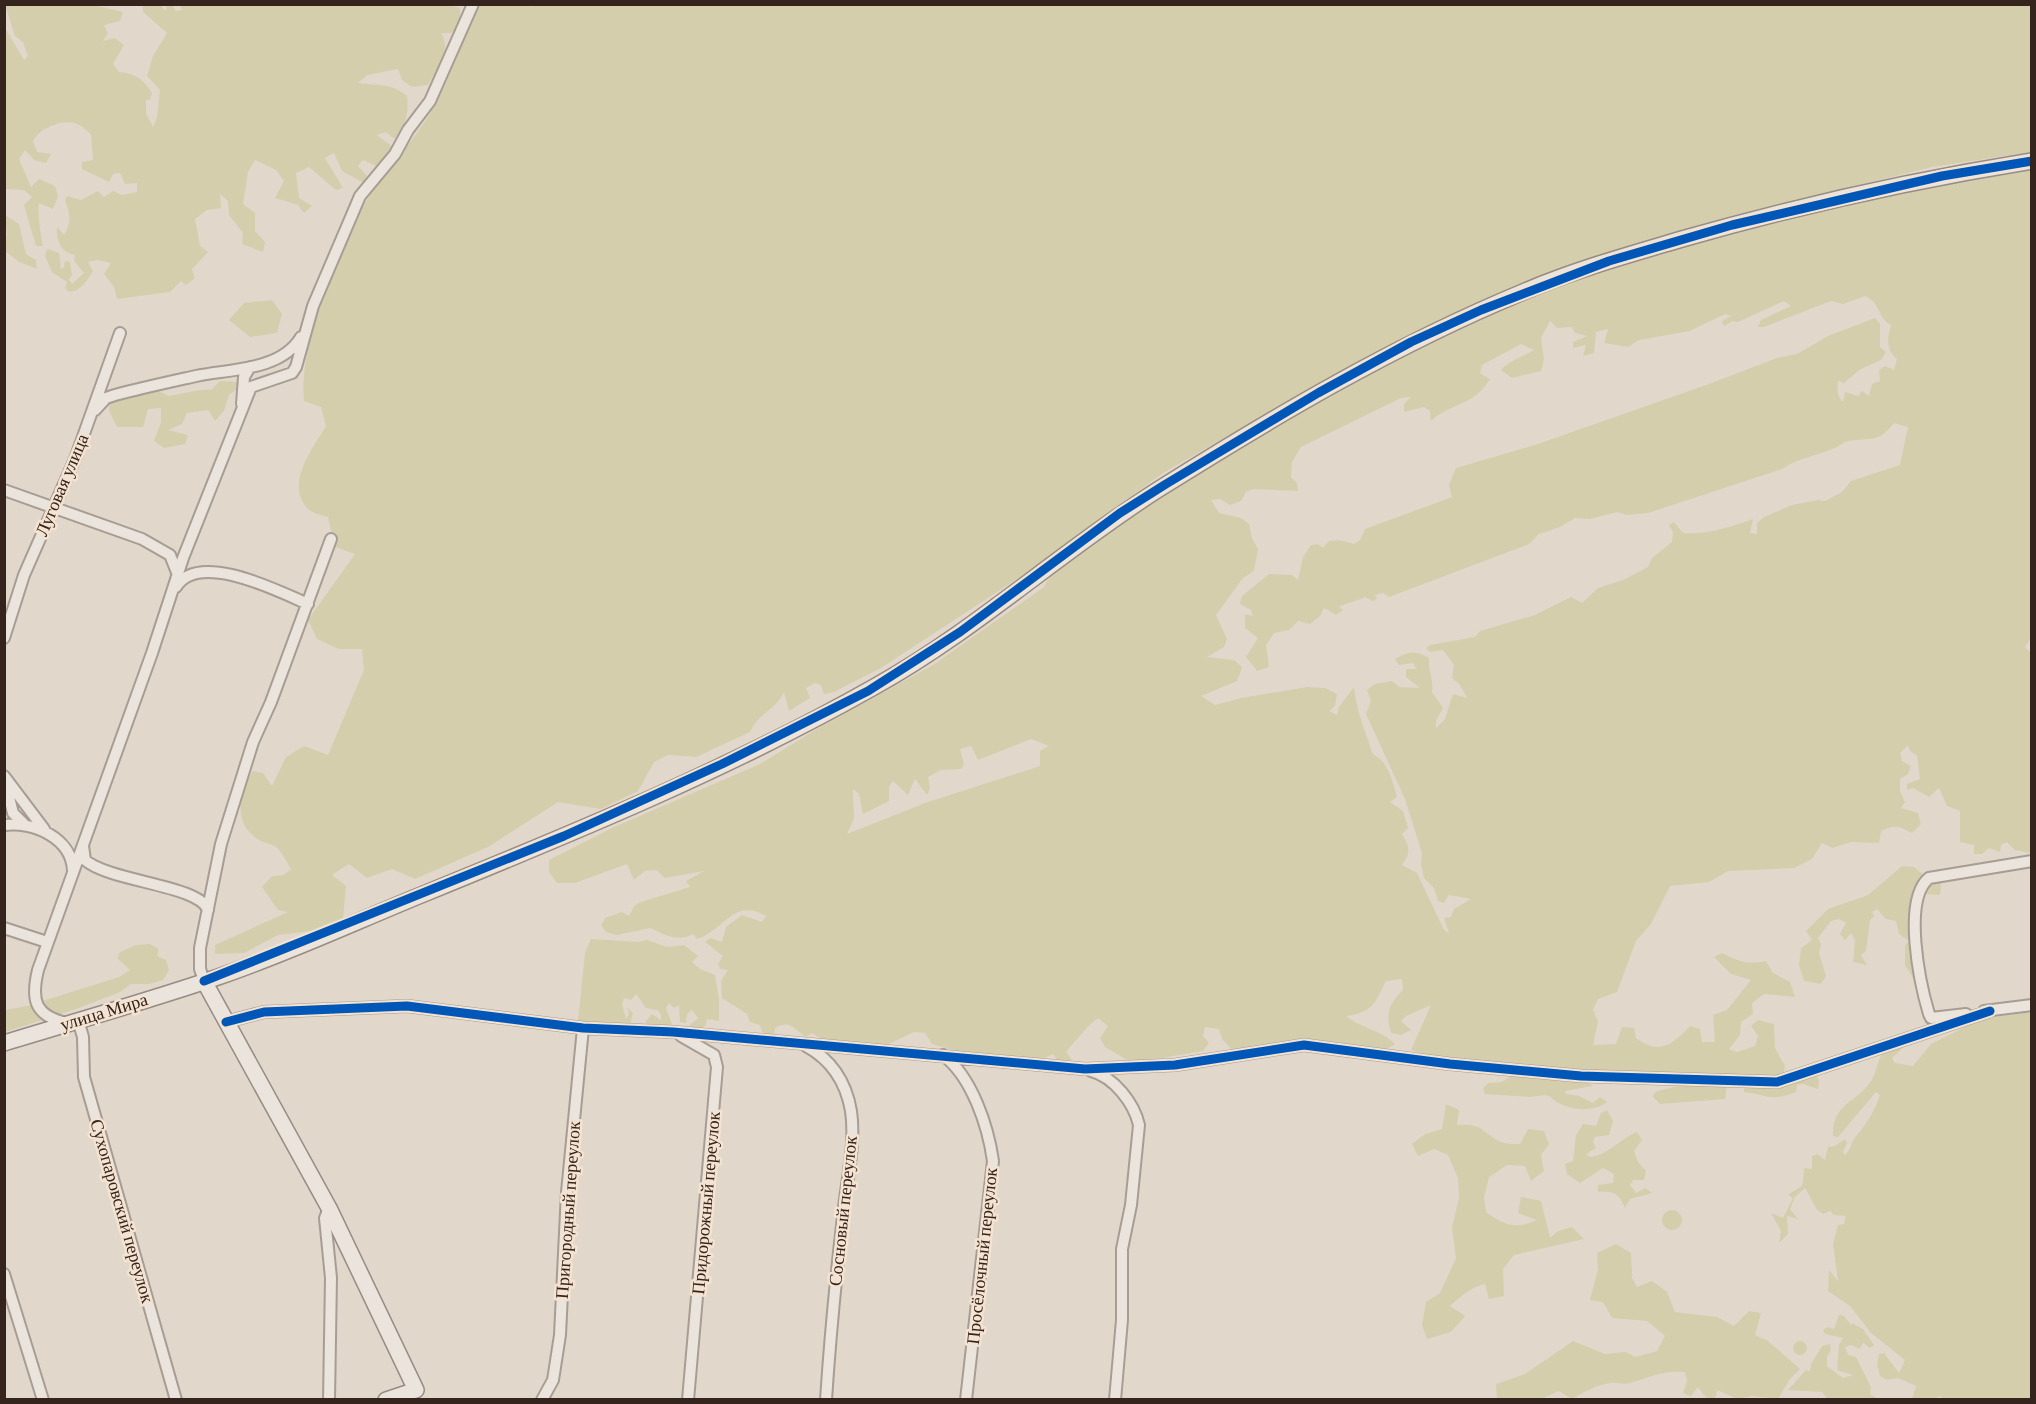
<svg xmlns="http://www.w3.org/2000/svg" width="2036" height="1404" viewBox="0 0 2036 1404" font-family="'Crimson Pro',serif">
<rect width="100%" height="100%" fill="#e2d7cb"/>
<path fill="#d5cead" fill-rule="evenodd" d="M167 4 172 5 176 11 182 10 179 4H443L460 8V26L451 33H441C452 52 438 68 428 85L412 87 402 80 398 69 367 75 358 83C377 86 390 82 407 96 409 112 406 124 397 138H393L386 132 377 135 393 147 388 156 376 166 363 160 358 166 367 176 364 183 342 171 334 153 325 158 343 188 336 190 309 167 296 173 299 198 312 206 304 213 298 205 275 198 284 181 276 170 255 160 248 172 243 204 255 213V231L265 242 263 252 242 244 243 233 229 215 228 201 220 194 221 208 207 210 195 219 200 246 208 252 192 269 195 278 186 285 181 281 170 292 117 299 114 287 104 274 111 263 97 260 88 262 93 271C87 281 81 291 69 292L65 288 67 282 52 272 45 256 47 249 59 253 61 269 64 267 65 261 70 262 72 275 69 279 72 284 84 273 74 261 75 255C60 252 56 240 57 227L64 235C72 222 70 214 65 200L67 196 81 200 98 191 104 197 113 191 122 195 137 192V183L125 184 120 173 113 174 109 182 82 169V162L93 160 91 134C87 131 81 125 75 123 61 120 40 128 33 141L37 152 51 154 46 163 34 160 25 150 19 159 31 187 39 179 55 186 58 196 53 209 39 203C37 213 41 235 43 246H36L24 205 32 197 24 190 5 189V28L24 60 28 56 23 42 15 36 5 5H93L123 12 120 21 104 25 108 34 103 41 115 38 124 45 113 64 119 72C136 73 144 80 152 93L150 100H146V113L153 127 157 117 160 90 147 76 153 56 167 33 143 12V5H160L166 11Z
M534 4 2031 5V152L1932 167 1711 222 1542 276 1453 314 1361 360 1163 473 1023 575 881 668 834 692 824 694 821 685 815 683 806 688 810 698 789 711 784 692C776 710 758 713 750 732L696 757 668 755 654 762 638 791 601 809 558 802 488 847 415 879 392 869 367 878 349 864 332 875 346 886 343 918 311 931 278 935 244 953 215 954V945L288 912 278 910 262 887 272 876 284 875 291 869C287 863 283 854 278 849 274 844 267 844 261 841 232 825 238 796 253 771L263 773 272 786 286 757 304 746 328 755 364 670 362 649H339L317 639 308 620 355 554 335 547 328 517C322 515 311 513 307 508 285 483 313 448 326 426L321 407 304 401C298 350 336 250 363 206 384 171 415 141 435 105 452 73 464 37 479 5H531V8Z
M2031 165 2032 636 2025 647 2032 654 2031 853 2015 850 2007 842 2001 845 2000 852 1989 848 1982 854H1974V845L1960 842V811L1947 806 1939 788 1929 797 1913 788 1907 790V784L1920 779 1917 756 1910 751 1908 745 1900 753 1902 761 1911 766 1908 774 1900 779V791L1905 802 1901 808 1918 813 1921 824 1912 833C1899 826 1895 824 1881 831L1879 843 1851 842 1832 848 1822 843 1812 859 1794 868 1728 871 1709 882 1670 886 1651 924 1636 941 1617 992 1598 999 1593 1010 1598 1021 1593 1045 1616 1044 1622 1027 1634 1028 1636 1038C1659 1056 1673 1044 1690 1026L1700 1029 1702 1042H1715L1713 1015 1727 1010 1751 980 1731 974 1714 957 1722 953C1737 961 1748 965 1766 961L1773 973 1790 982 1795 997 1764 994 1752 1003 1753 1014 1741 1022 1740 1035 1729 1049 1737 1052 1755 1046 1758 1036 1751 1026 1758 1020 1774 1024 1775 1048 1785 1066 1783 1076 1766 1079C1684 1076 1601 1075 1519 1067 1483 1063 1447 1061 1411 1050L1431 1005 1406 1016 1401 1021 1411 1030 1401 1035 1391 1033C1385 1014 1389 1004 1403 990L1402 979 1386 981C1374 1004 1374 1012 1346 1016 1362 1029 1380 1029 1395 1044L1382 1052 1299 1039 1254 1049 1232 1050 1222 1039 1219 1029 1205 1027 1203 1036 1209 1043 1203 1051 1132 1063 1105 1047 1100 1038 1108 1026 1098 1018C1085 1028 1077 1039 1066 1052L1072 1060 1059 1062 1053 1054 1040 1060 1009 1059 967 1054 932 1044 925 1033 914 1032 887 1045 821 1039 812 1033 806 1037C794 1029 790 1019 775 1028L774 1037 762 1032 760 1025 750 1022 747 1014 722 998 721 981 728 970 720 969 718 964 723 956 705 942 710 938 722 942 726 927 742 915 762 922 766 916C733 897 724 931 697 939L693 934C677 943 664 934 650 928L617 935 606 932 601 925 605 918 622 912 629 916 634 906 641 902 690 887 686 881 704 871 665 878 656 870 645 871 634 880 627 864 575 883H557L549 872V860L612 828 760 764 817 729 933 665 1044 587 1053 570 1124 518 1312 402 1514 300 1658 251 1847 201 1880 198 1928 183 1939 186 1949 179ZM1865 296C1881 303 1877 317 1891 325 1887 338 1886 350 1897 359L1894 370 1885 366 1879 370 1880 381 1872 384 1869 396 1862 391 1858 396 1845 392 1843 402C1837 396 1837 389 1838 381L1844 383 1859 370 1881 360 1886 352 1880 347V324L1875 318 1828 336 1797 354 1777 358 1709 384 1535 445 1456 468 1449 485 1452 497 1365 529 1360 540 1354 544 1340 540 1329 541 1323 548 1318 544 1311 545 1303 557 1298 580 1292 575 1269 574 1242 596 1240 604 1251 610 1253 616 1245 614V628L1258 638 1246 657 1257 671 1269 667 1266 645 1274 633 1289 630 1298 621 1310 624 1320 616 1324 608 1336 615 1343 610 1339 607C1348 602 1356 602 1365 597L1373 601 1377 599 1375 595 1383 593 1389 597 1529 544 1539 534 1560 527 1575 518 1590 519 1617 512 1627 515 1648 513 1782 469C1800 457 1817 456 1837 447 1841 445 1845 441 1849 441 1871 437 1878 444 1894 423L1908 427 1900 465 1851 481 1842 492 1825 501 1818 500 1792 505 1764 517 1757 523V534L1750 533 1753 519C1730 527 1707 535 1683 533L1674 522 1669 525 1673 532 1672 542 1652 558 1648 567 1623 580 1598 588 1582 603 1571 597 1535 615 1480 631 1475 637 1430 645 1426 648 1430 652 1443 650 1454 665 1452 678 1460 685 1467 698 1453 694 1445 719 1436 728V721L1443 708 1432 692C1434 680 1428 671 1429 658 1416 651 1409 651 1395 659L1399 665 1413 663 1417 669H1406V677L1420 688 1399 687 1392 681 1375 684 1367 690 1371 701 1366 714 1405 799 1422 853 1421 864 1424 878 1434 888 1438 901 1444 903 1449 895 1471 899 1454 909 1451 917 1444 918 1449 933 1444 930 1417 873 1402 865C1411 853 1410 847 1402 834L1408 828 1403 811 1390 802 1397 797C1394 785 1390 771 1382 761 1379 757 1373 756 1372 752 1365 730 1356 710 1354 687L1339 707 1337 715 1329 711 1335 706 1337 694 1325 688 1307 687 1241 698 1215 705 1201 696 1237 681 1242 667 1234 660 1207 657 1224 647 1227 639 1216 615 1243 578 1254 571 1258 549 1252 538 1249 524 1241 518 1219 513 1211 500 1220 499 1230 505 1241 501 1246 492 1253 489 1298 491 1297 483 1291 477 1292 462 1301 447 1401 398 1411 397 1404 404V412L1424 407 1430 411 1431 421C1452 402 1474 406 1490 379L1480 373 1482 365 1521 344 1534 350C1522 358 1511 359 1501 370L1512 378 1541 371 1544 359 1541 338 1550 321 1557 328 1572 327 1575 333 1587 336 1573 342V348L1586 345 1583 356 1594 353 1596 332 1608 329 1604 343 1628 347 1639 340 1690 331 1725 314 1731 316 1722 321 1724 326 1733 321 1738 322 1784 301 1791 306 1761 320 1758 327H1764L1831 301 1843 304ZM1031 739 1049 746 1040 751V766L925 803 847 834 854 819 853 789 859 794 863 814 889 801V787L893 781 908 795 915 779 927 795 930 789 928 777 941 770 961 769 964 764 960 749 971 746 978 760Z
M5 215 19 224 26 254 36 260 37 269 19 262 5 251V237L7 236Z
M272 300 282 314 277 333 250 337 229 320 244 303Z
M220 381 239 382V388L229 395 224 411 215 421 208 410 187 413 182 424 168 430 188 435 185 444 164 448 154 441 161 422V408L148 409 143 427H117L109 411 110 395C130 391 150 384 168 396 183 394 197 389 211 390Z
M1902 866 1914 867 1925 876 1937 873 1941 884 1940 895 1925 894 1919 907 1920 980 1913 978 1905 965V946L1909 941 1899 934 1896 921 1886 919 1877 909 1872 912 1874 916 1870 920 1866 951 1861 955 1867 965 1853 962 1855 940 1851 933 1845 940 1840 934 1846 923 1839 919 1831 921 1818 938 1821 944 1819 953 1826 976 1821 984 1804 981 1799 965 1801 948 1812 940 1806 931 1828 909 1868 895Z
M591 939 639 942 647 940 667 947 684 945 698 956 692 962 700 969 715 975 719 999V1021L707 1019 705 1026 695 1031 690 1025 698 1018 692 1010 687 1014 686 1023 680 1022 679 1005 674 1008 669 1003 666 1008 672 1024 669 1029 652 1027 645 1022 652 1014 661 1020V1014L657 1010 646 1008 636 994 631 1000 624 998 622 1004 626 1019 629 1014 627 1007 633 1013 630 1025 587 1026 578 1021 585 953Z
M150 944 159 949 157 956 166 960 169 970 163 980 149 984H131L120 992 79 1008 5 1032V1010L27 1006 119 977 130 970 117 958 120 952 136 945Z
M2031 1012V1399L1944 1400 1940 1396 1934 1399H1912L1916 1386 1898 1378 1887 1380 1880 1376 1877 1365 1879 1354 1884 1353 1899 1373 1905 1360 1871 1333 1850 1306 1828 1291 1829 1270 1838 1281 1833 1244 1838 1225 1844 1224 1846 1216 1834 1215 1830 1211 1823 1214 1817 1210 1805 1188 1795 1197 1790 1209 1798 1219 1787 1216 1788 1234 1779 1243 1781 1231 1771 1213 1783 1218 1793 1198 1788 1195C1805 1183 1802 1191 1804 1168L1812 1169V1156L1817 1154 1825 1160 1828 1147 1835 1146 1845 1139 1847 1143 1843 1152 1845 1155C1851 1150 1850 1144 1855 1138 1866 1124 1874 1113 1880 1095L1876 1092 1838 1137 1833 1136C1831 1104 1858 1102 1871 1081 1877 1072 1877 1059 1884 1051L1903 1048 1892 1058 1895 1063 1913 1066 1931 1044 1981 1019Z
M1814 1072 1819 1080 1818 1089 1803 1084 1797 1085 1796 1092C1772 1102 1767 1095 1744 1092V1087L1749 1084Z
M1514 1074 1585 1081 1593 1086 1565 1091 1566 1094 1579 1096 1593 1103 1600 1097 1607 1102C1594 1112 1571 1111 1557 1102 1552 1099 1551 1096 1545 1095L1530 1097 1485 1094 1483 1088 1488 1083 1502 1082Z
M1687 1084H1727L1725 1099 1660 1104 1652 1096 1657 1091Z
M1446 1104 1459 1110 1457 1125C1485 1123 1480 1132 1501 1142 1506 1144 1514 1144 1520 1144L1528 1129 1544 1131 1549 1144 1541 1155 1544 1171 1531 1181 1525 1166 1507 1165 1489 1177 1484 1198 1486 1212C1504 1225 1516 1230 1537 1220L1518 1213 1521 1197 1541 1201 1550 1238 1558 1231 1572 1227 1584 1239 1514 1255 1503 1269 1504 1296 1489 1299 1485 1284C1471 1287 1460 1297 1450 1306L1465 1316 1451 1332 1427 1339 1422 1325 1426 1302 1440 1293 1456 1258 1452 1227 1459 1198 1458 1178 1448 1155 1434 1149 1418 1156 1412 1144 1425 1134 1442 1129Z
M1607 1110 1613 1121 1609 1135 1595 1137 1593 1141 1596 1148 1586 1154 1590 1157C1609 1155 1619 1139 1637 1132L1642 1140 1634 1151 1638 1162 1646 1171 1644 1180H1633L1630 1185 1636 1193 1645 1188 1652 1193 1630 1199 1625 1208C1619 1194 1614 1190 1598 1192V1185L1613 1183 1614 1174 1603 1168 1580 1183 1567 1174 1565 1164 1573 1161 1576 1135 1583 1124 1596 1126 1601 1113Z
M1662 1220a10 10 0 1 1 20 0a10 10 0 1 1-20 0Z
M1616 1244 1631 1253 1632 1278 1637 1287 1652 1281 1667 1292 1675 1312 1717 1317 1734 1326 1749 1311 1761 1313 1755 1335 1768 1341 1800 1369 1790 1379 1778 1399 1752 1396 1737 1399 1717 1390 1715 1399C1706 1400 1703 1394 1698 1387L1691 1396 1683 1393 1687 1381 1685 1372C1662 1370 1651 1377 1630 1383 1624 1385 1617 1382 1611 1383 1596 1385 1584 1392 1572 1399L1559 1391 1541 1399H1497L1496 1384 1525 1374 1573 1341 1605 1354 1625 1352 1636 1357 1657 1351 1665 1336 1647 1321 1612 1318 1603 1302 1590 1300 1598 1270 1597 1253Z
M1839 1315 1844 1316 1852 1326V1323L1863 1329 1874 1345 1870 1348 1863 1343 1860 1349 1851 1345 1845 1347 1848 1355 1856 1357 1871 1387 1870 1394 1878 1399H1828L1822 1392 1788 1390 1806 1370 1810 1372 1811 1364 1822 1346 1830 1344 1831 1350 1827 1357V1366L1843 1378 1853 1375 1837 1370 1839 1345 1843 1338 1825 1334 1823 1330 1828 1327 1834 1329Z
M1793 1348a7 7 0 1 1 14 0a7 7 0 1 1-14 0Z"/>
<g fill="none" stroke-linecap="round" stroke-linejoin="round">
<defs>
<path id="street" d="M242 404 244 377 250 367
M95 410 106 398 115 395C141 388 169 382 196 376 229 369 281 371 301 337
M4 490 142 539 170 555 178 575
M176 587C198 550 278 591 308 604
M4 638 24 575 75 459 120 333
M4 776 44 829
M5 782 13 813 24 824
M4 825C33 821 72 838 73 871
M83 846 85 860C110 882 200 885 208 910
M4 928 47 942
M204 981 200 969V948L221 844 253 742 271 702 331 539
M1984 1011 2032 1005
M1966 1014 1931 1018 1929 1014C1920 984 1902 900 1929 878L2032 861
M78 1020 83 1037 84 1077 176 1400
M226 1022 264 1012 407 1006 583 1028 673 1032 1085 1069 1175 1065 1304 1045 1450 1064 1581 1076 1777 1082 1990 1011
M67 1023C34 1016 31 999 38 970L152 653 183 558 251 387 292 373 296 367 313 306 360 196 395 154 408 130 430 101 473 4
M681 1036 714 1055 717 1067 688 1400
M806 1046C832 1060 846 1082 851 1111 856 1145 846 1183 843 1216 836 1277 830 1338 826 1400
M943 1055C972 1077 988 1126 993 1161L966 1400
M1091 1071C1114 1077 1134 1103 1139 1125L1131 1205 1122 1249V1320L1115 1400
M329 1208 325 1218 331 1278 329 1400
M4 1274 43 1400
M542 1400 553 1380 560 1335 567 1192 583 1028"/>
<path id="secondary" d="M204 981 329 1208 416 1390 386 1400
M4 1043C76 1021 148 1001 218 977 289 953 357 921 426 893 578 831 731 768 874 687 975 631 1061 551 1159 489 1275 416 1395 345 1523 292 1574 270 1628 255 1682 239 1797 206 1914 180 2032 161"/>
</defs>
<use href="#street" stroke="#a79d94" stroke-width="14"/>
<use href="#secondary" stroke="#978c84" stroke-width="18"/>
<use href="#street" stroke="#eae4dc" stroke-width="10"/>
<use href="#secondary" stroke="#eae4dc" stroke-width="15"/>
<defs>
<path id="cycleway" d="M204 981 564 836 722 764 868 691 960 632 1120 513 1166 484 1318 393 1411 342 1481 310 1609 261 1732 225 1942 176 2032 161
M226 1022 264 1012 407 1006 583 1028 673 1032 1085 1069 1175 1065 1304 1045 1450 1064 1581 1076 1777 1082 1990 1011"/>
</defs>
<use href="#cycleway" stroke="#f4e3d0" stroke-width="13"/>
<use href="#cycleway" stroke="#0057b8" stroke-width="9"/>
</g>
<g text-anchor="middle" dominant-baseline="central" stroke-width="5" stroke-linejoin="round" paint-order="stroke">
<g font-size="18" fill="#35241d" stroke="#f4e3d0">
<text transform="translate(62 485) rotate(-67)">Луговая улица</text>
<text transform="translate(104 1012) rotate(-17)">улица Мира</text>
<text transform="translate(706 1203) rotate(-85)">Придорожный переулок</text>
<text transform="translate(568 1210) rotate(-86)">Пригородный переулок</text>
<text transform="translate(122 1211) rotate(74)">Сухопаровский переулок</text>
<text transform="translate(843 1211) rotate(-84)">Сосновый переулок</text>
<text transform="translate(982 1256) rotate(-84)">Просёлочный переулок</text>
</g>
</g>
<rect width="2036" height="1404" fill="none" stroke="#35241d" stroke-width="12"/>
</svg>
